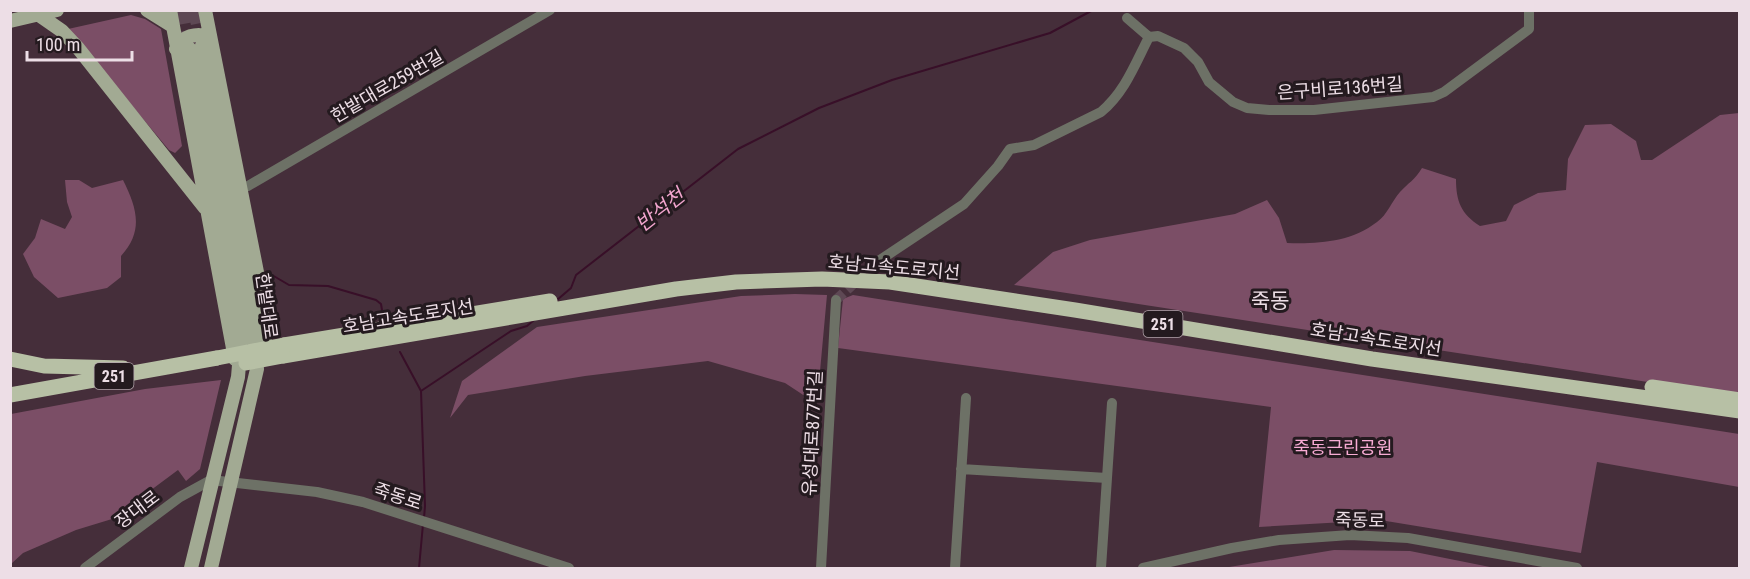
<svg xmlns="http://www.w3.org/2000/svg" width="1750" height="579" viewBox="0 0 1750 579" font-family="'Roboto Condensed','Noto Sans KR',sans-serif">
<rect width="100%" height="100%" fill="#452e3a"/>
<path fill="#7b4e66" d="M131 15 145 19 161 29 182 146 175 153 169 150 68 29Z
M1739 113V396L1014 285 1053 252 1090 240 1235 214 1267 200 1279 218 1287 243C1319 244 1351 242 1377 222 1387 215 1392 201 1400 192 1408 183 1415 180 1422 168L1456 179C1456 201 1461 214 1480 226L1506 221 1514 205 1538 193 1566 190 1568 159 1585 125 1611 124 1636 141 1641 160H1652L1720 115Z
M65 180H79L92 188 123 180C137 208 144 231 121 256V277L107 288 58 298 34 277 23 254 35 238 41 219 65 229 72 217 67 202Z
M795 294 827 295 817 404 785 383 708 361 585 376 468 395 450 418 462 381 537 327 741 296Z
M853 295 1739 434V487L1597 462 1581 553 1380 520 1259 527 1271 407 838 348 843 299Z
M221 380 200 469 186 481 178 470 112 519 76 530 23 553 11 564V414L145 389Z
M1334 550 1410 551 1495 568H1223Z"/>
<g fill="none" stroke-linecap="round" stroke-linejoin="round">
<path stroke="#380f28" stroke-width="2" d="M272 275 289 285 328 286 376 300 381 304 382 310
M557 300 571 288 576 275 738 149 819 108 892 80 1050 33 1093 10
M400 352 421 391
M424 518 425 506 421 391 511 331 527 326 534 320
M419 568 423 524"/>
<path stroke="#5e4854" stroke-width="10" stroke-dasharray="10 5" stroke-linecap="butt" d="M836 300 877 262"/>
<path stroke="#5e4854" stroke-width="14" stroke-dasharray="14 7" stroke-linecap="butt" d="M182 10 189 47
M195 10 202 44"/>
<path stroke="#6d7166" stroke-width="10" d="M1127 18 1149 37
M240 187 248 186 550 10
M877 262 964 204 998 166 1010 149 1034 145 1101 112C1125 92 1135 64 1149 37L1158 36 1184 48 1198 62 1209 82 1233 102 1247 108 1269 110H1314L1433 97 1444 92 1529 29V10
M961 469 1107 478
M85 568 180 497 211 480 317 492 363 502 569 568
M821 568 836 300
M955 568 966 398
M1101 568 1112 403
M1143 568 1232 548 1279 540 1350 535 1408 538 1577 568"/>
<path stroke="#a2aa93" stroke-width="14" d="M147 10 171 25
M170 10 235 359
M205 10 257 272 265 339 260 358
M39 15 62 31 78 48 205 208
M10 21 57 10
M202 46 252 312 257 369 211 568
M176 49C183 36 196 32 210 37
M190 49 240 318 241 341 238 377 191 568"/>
<path stroke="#b7c0a5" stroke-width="15" d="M284 345 550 301
M283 356 676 289 736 282 822 279 890 282 1075 310 1372 359 1740 411
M10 359 44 366 123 368
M1652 387 1740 400
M10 395 217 358"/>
<path stroke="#b7c0a5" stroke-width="15" d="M217 358 284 345
M246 363 283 356"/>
</g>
<g text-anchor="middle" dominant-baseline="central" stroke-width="6" stroke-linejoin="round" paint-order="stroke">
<g fill="#241a1f" stroke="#b1a3aa" stroke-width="1.5">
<rect x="1143.5" y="311" width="39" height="26" rx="4.5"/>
<rect x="94.5" y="363" width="39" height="26" rx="4.5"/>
</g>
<g font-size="16" font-weight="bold" fill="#eddee6">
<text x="1163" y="324">251</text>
<text x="114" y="376">251</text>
</g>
<g font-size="18" fill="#eddee6" stroke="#241a1f">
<text transform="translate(387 86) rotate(-30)">한밭대로259번길</text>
<text transform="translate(1340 88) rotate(-4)">은구비로136번길</text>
<text transform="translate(894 267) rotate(5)">호남고속도로지선</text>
<text transform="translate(267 306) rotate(82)">한밭대로</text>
<text transform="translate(408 316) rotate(-9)">호남고속도로지선</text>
<text transform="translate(1376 339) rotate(9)">호남고속도로지선</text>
<text transform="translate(812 433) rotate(-87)">유성대로877번길</text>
<text transform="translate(398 496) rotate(18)">죽동로</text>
<text transform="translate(137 509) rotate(-37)">장대로</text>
<text transform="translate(1360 520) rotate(1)">죽동로</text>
</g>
<g font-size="18" fill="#f8abd4" stroke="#241a1f">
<text x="1343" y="447">죽동근린공원</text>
</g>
<g font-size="20" font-style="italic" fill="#f2a5ce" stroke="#241a1f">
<text transform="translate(660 210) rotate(-38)">반석천</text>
</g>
<g font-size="21" fill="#eddee6" stroke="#241a1f">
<text x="1270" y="301">죽동</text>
</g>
</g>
<rect width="1750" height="579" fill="none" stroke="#eddee6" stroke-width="24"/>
<path d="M27 51v9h105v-9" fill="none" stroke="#eddee6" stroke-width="3"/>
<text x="36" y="51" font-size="18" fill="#eddee6" stroke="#241a1f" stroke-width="4.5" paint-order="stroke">100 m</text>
</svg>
